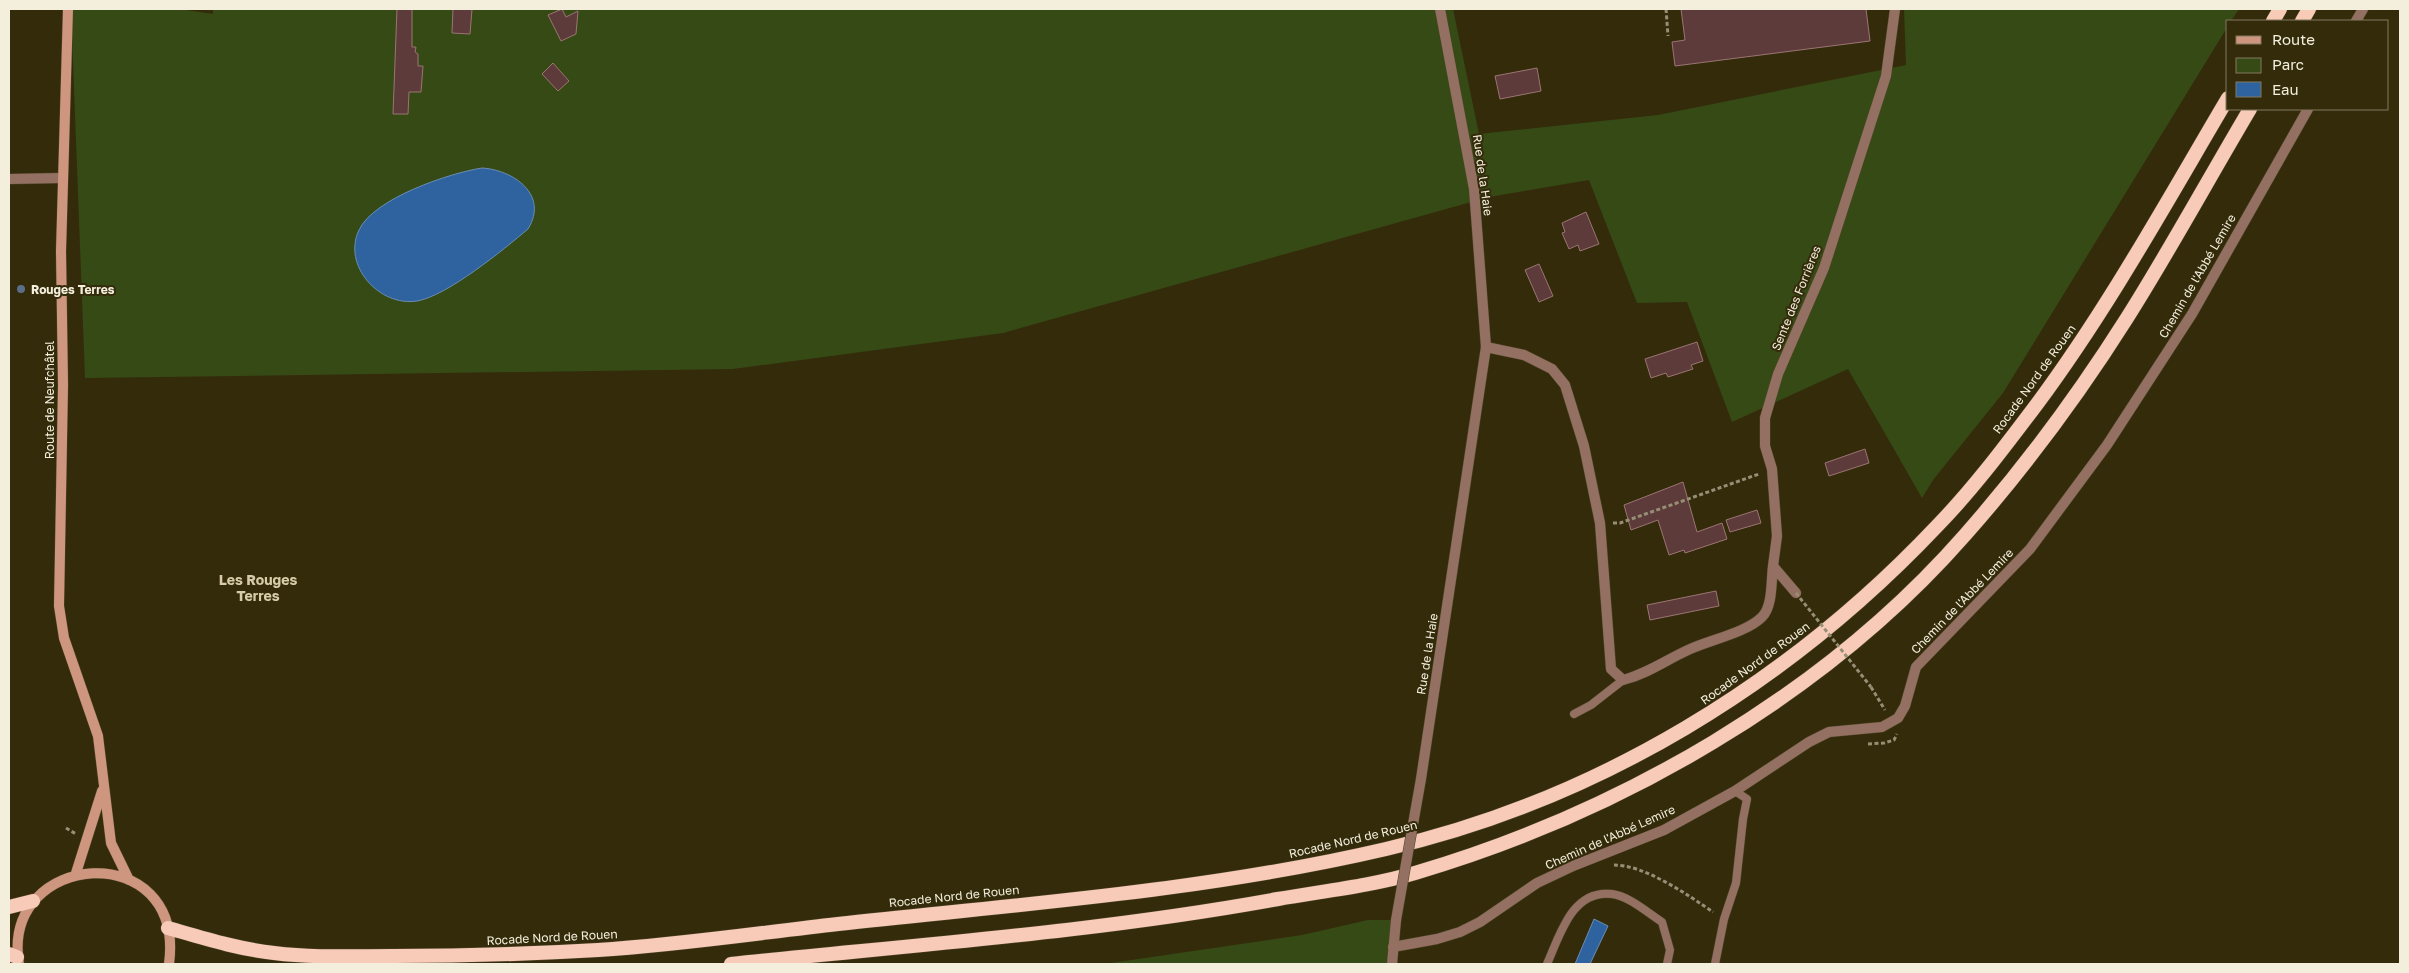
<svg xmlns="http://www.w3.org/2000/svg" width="2409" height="973" viewBox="0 0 2409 973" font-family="'Golos Text',sans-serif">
<rect width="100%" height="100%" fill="#342b0b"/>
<path fill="#364a15" d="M71 9H179L213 14V9H1453L1479 134 1658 115 1906 65 1904 9H2239L2231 21H2228V26L2003 393 1933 480 1922 498 1848 369 1732 422 1687 302 1637 303 1589 180 1489 197 1003 333 733 369 85 378Z
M1368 920H1400L1395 964H1104L1302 935Z"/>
<path fill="#2f639f" stroke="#6a8db2" d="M482 168C514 170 549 195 528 229 503 250 447 296 417 301 379 307 342 265 359 230 374 198 450 173 482 168Z
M1594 919 1608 926 1590 964H1575Z"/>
<path fill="#5d3b3a" stroke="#9b7572" d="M397 9H412V47H416L415 52 418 54V66H423L421 92H409L408 114H393Z
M453 9H472L470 34 452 33Z
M562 9 566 17 578 11 576 34 561 41 548 15Z
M1681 9H1866L1870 41 1675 66 1672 42 1685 40Z
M553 63 569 81 558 91 542 74Z
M1537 68 1541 91 1500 99 1495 76Z
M1586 212 1599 244 1580 251 1578 245 1569 249 1562 233 1565 232 1562 223Z
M1539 264 1553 296 1539 302 1525 270Z
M1697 342 1703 361 1691 365 1693 369 1668 377 1666 373 1651 378 1645 359Z
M1865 449 1869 463 1829 476 1825 463Z
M1683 482 1697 532 1722 523 1727 539 1685 553 1684 550 1669 555 1658 520 1631 530 1624 505Z
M1757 510 1761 523 1730 532 1726 520Z
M1716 591 1719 606 1650 620 1647 605Z"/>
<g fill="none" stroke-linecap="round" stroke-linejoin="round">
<defs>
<path id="service" d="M1574 714 1591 705 1623 680
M1547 964C1560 935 1572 889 1612 894 1629 896 1648 913 1662 922L1670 950 1667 964
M1715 964 1724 919 1736 883 1743 819 1747 799 1735 791"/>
<path id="minor" d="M2356 21 2363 9
M9 179 62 178
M1486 347 1524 355 1552 369 1565 385 1584 446 1600 523 1611 669 1623 680C1647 674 1666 660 1688 650 1709 640 1746 633 1762 617 1773 606 1771 581 1773 566
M1796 593 1773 566 1777 536 1772 469 1765 446V418L1778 374 1824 268 1886 76 1895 9
M1393 947 1437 939 1460 932 1480 922 1537 883 1573 866 1664 830 1735 791 1809 742 1829 732 1882 727 1898 718 1905 706 1916 667 2030 549 2107 445 2192 314 2308 109"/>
<path id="tertiary" d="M1421 779 1486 347 1474 189 1440 9
M1392 964 1396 920"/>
<path id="secondary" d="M68 9 61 251 63 385 59 606 64 638 98 736 111 843 129 880
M76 873 102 791
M19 964C0 850 186 836 169 964"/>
<path id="trunk" d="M2273 21 2280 9
M2302 21 2309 9
M9 907 33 901
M168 928C203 938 238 949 274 953 313 958 354 956 394 956 462 956 530 954 598 950 678 945 758 933 838 924 1021 904 1206 891 1386 849 1598 800 1789 683 1938 525 1974 488 2006 445 2037 404 2109 307 2167 201 2228 98
M9 954 17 957
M731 964C913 945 1097 932 1278 899 1323 891 1371 886 1415 873 1619 813 1824 696 1965 535 2025 467 2079 394 2127 318 2170 250 2209 178 2250 109"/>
</defs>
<use href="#service" stroke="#4f4628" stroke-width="9"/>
<use href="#minor" stroke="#4f4628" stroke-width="11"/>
<use href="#tertiary" stroke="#4f4628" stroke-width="11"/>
<use href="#secondary" stroke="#4f4628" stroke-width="11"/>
<use href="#trunk" stroke="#4f4628" stroke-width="15"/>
<path stroke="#968f76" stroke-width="3" stroke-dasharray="4 2.5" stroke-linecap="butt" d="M1666 9 1668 36
M1613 523H1620L1759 474
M1871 687 1885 710
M1868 744 1884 743 1894 740 1897 734
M66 828 76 834
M1614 865C1645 865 1688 895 1713 912"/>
<use href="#service" stroke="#937062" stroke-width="8"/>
<use href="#minor" stroke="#937062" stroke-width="10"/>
<use href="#tertiary" stroke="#937062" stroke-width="10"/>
<use href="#secondary" stroke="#ce967f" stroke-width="10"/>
<use href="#trunk" stroke="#f8cbb8" stroke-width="14"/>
<defs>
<path id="tertiary-bridge" d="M1396 920 1421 779"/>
</defs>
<use href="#tertiary-bridge" stroke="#4f4628" stroke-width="11" stroke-linecap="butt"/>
<path stroke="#968f76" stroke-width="3" stroke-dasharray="4 2.5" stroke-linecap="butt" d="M1796 593 1871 687"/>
<use href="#tertiary-bridge" stroke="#937062" stroke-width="10"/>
</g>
<circle fill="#5c6f8a" stroke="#342b0b" stroke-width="2" cx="21" cy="289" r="5"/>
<g text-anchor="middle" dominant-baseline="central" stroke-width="4" stroke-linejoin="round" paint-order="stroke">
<g font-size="12" fill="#f4efdd" stroke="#342b0b">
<text transform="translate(1483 175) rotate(82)">Rue de la Haie</text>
<text transform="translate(2197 276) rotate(-60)">Chemin de l'Abbé Lemire</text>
<text transform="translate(1796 298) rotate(-68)">Sente des Forrières</text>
<text transform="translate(2034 379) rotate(-54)">Rocade Nord de Rouen</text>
<text transform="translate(49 400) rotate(-90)">Route de Neufchâtel</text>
<text transform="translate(1962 601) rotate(-46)">Chemin de l'Abbé Lemire</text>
<text transform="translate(1427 654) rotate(-81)">Rue de la Haie</text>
<text transform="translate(1755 663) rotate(-36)">Rocade Nord de Rouen</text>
<text transform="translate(1610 837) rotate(-24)">Chemin de l'Abbé Lemire</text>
<text transform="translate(1353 839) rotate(-13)">Rocade Nord de Rouen</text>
<text transform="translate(954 896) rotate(-6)">Rocade Nord de Rouen</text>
<text transform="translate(552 937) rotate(-3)">Rocade Nord de Rouen</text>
</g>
<g font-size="12" font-weight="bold" fill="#f4efdd" stroke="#342b0b" text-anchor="start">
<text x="31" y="289">Rouges Terres</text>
</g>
<g font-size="14" font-weight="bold" fill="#d7cca9" stroke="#342b0b">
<text x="258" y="579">Les Rouges<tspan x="258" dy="16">Terres</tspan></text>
</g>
</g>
<rect width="2409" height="973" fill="none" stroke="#f4efdd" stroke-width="20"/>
<rect x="2226" y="20" width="162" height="90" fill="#342b0b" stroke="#81795f"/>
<rect x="2236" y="36" width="25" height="8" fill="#ce967f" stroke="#81795f"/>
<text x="2272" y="45" font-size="15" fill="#f4efdd">Route</text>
<rect x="2236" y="58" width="25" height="15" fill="#364a15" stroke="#81795f"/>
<text x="2272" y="70" font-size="15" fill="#f4efdd">Parc</text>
<rect x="2236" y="82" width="25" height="15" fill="#2f639f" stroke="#81795f"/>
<text x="2272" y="95" font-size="15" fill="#f4efdd">Eau</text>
</svg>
